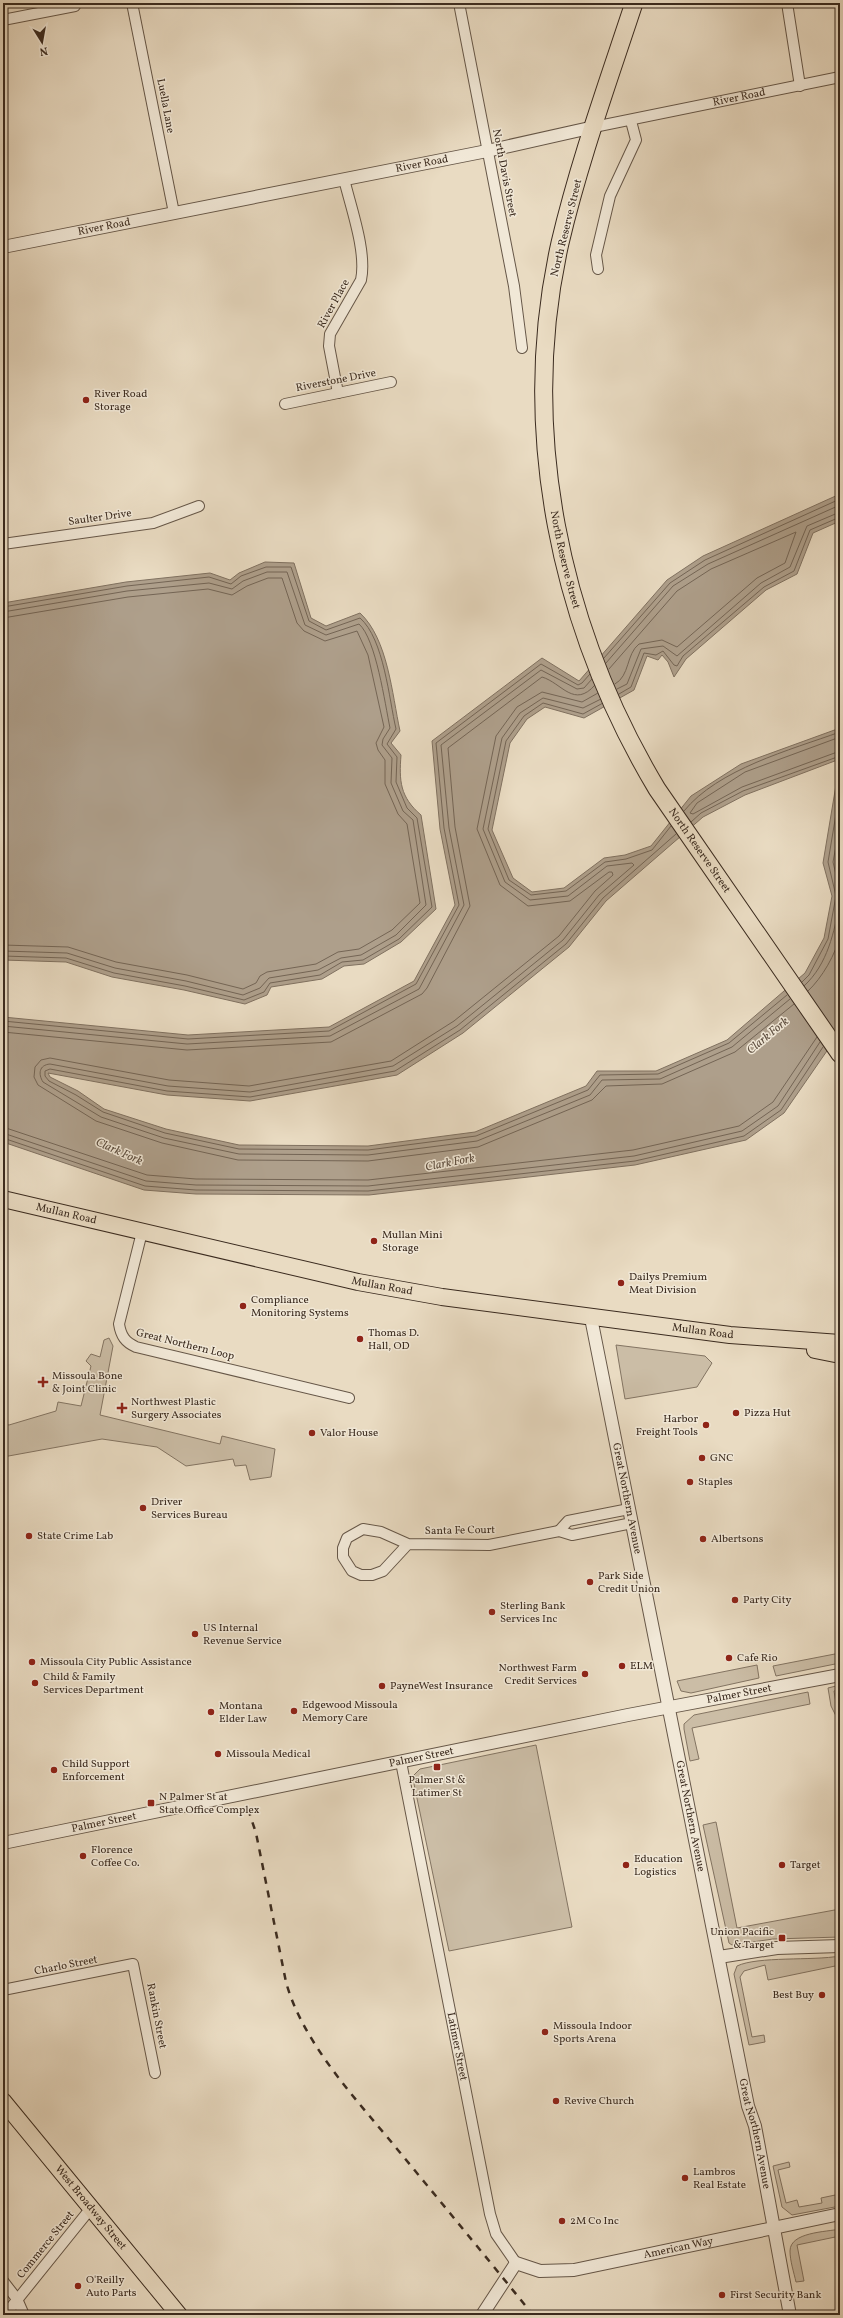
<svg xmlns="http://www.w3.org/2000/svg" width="843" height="2318" viewBox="0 0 843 2318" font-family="Vollkorn,serif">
<rect width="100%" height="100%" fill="#e9dbc2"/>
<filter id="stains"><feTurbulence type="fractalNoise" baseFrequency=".005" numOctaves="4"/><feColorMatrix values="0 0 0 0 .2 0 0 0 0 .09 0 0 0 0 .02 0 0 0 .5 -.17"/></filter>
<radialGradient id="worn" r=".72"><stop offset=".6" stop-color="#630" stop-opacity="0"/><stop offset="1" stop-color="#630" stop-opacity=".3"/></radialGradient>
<path fill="#cbbda6" stroke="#837462" d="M109 1338 113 1346 100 1415 220 1444 222 1436 275 1449 271 1477 250 1480 246 1465 235 1466 233 1459 186 1466 157 1447 102 1439 3 1457V1424L9 1425 56 1411 58 1402 81 1406 91 1366 86 1361 91 1354 100 1357 104 1340Z
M616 1345 705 1356 712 1363 697 1387 625 1399Z
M840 1653V1663L776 1676 773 1666Z
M757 1665 759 1678 691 1693 681 1691 677 1681Z
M840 1685V1690L834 1691 837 1710 840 1709V1724L831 1706 828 1688Z
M808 1692 810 1704 692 1728 699 1759 690 1761 684 1729V1724L694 1715Z
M536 1745 572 1927 449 1951 414 1784V1775L420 1769Z
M716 1822 737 1928 840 1909V1937L773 1939 732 1945 729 1943 703 1825Z
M840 1956V1965L768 1980 765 1965 744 1971 740 1977 752 2037 764 2035 765 2042 749 2045 734 1974 737 1966C758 1956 812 1961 840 1956Z
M789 2162 790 2167 778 2170 786 2203 797 2200 799 2207 822 2203 821 2198 840 2194V2206L792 2215 782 2207 773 2166Z
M840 2229V2236L797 2245 804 2281 796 2282C794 2273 790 2261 790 2251 790 2232 826 2232 840 2229Z"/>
<path fill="#ae9f8b" stroke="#807160" d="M840 494V521L813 533 797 574 766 590 686 659 674 677 668 662 662 655 658 660 647 656 634 690 584 718 545 707 527 719 510 743 492 830 513 878 532 892 564 888 604 858 625 855 651 846 691 796 741 764 840 728V759L745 795 703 817 606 901 569 947 463 1033 397 1075 250 1101 167 1095 48 1073 50 1077 78 1091 104 1109 166 1129 239 1145 368 1146 475 1132 586 1086 597 1071H656L727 1040 805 973 824 938 832 896 823 863 840 761V1032L784 1113 746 1140 635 1165 369 1195 196 1194 144 1190 3 1142V1017L188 1035 329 1027 414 981 455 905 440 829 432 741 542 658 579 681 667 580 703 556Z
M265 562 294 563 311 618 326 626 360 613C388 639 392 694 400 731L391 743 401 755C399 781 400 797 421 815L436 909 401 942 364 964 344 966 322 979 271 987 267 995 245 1004 184 990 112 977 66 962 3 960V603L126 582 210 573 230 580 239 573Z"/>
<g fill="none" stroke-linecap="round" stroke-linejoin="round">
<path stroke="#746555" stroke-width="1" d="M3 607 127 586 209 577 231 584 241 576 266 567H291L309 621 326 630 360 618C384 639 389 699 396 729L387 744 397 757 396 782 407 808 417 818 432 907 399 939 363 960 342 962 320 975 270 983 264 992 244 1000 185 986 114 973 66 958 3 956
M3 612 127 591 209 583 232 589 243 581 267 572H287L305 625 326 635 359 624C376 639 385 704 390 728L383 739 382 745 392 758 391 783 403 811 413 820 426 905 396 935 361 955 341 958 318 970 269 978 260 988 243 995 186 981 115 968 67 953 3 951
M3 618 128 597 208 589 232 595 247 586 268 578H282L297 623 304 631 325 641 357 631 368 655 384 727 376 743 378 750 385 760V784L398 814 407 824 420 903 392 930 359 949 338 952 316 964 267 972 260 976 256 983 243 989 187 975 116 962 68 947 3 945
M604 658 670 583 705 560 840 499
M606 663 673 586 708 564 840 505
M609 669 677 591 711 569 796 532 785 563 757 578 677 647 662 640 639 644C626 654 630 676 615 684
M617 689 627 684 641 649 663 646 677 656 761 583 790 567 807 526 840 512
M598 693 582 702 542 692 517 707 496 736 477 829 500 885 528 906 570 901 609 872H612L613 875 595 891 559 936 454 1021 391 1061 249 1086 169 1080 50 1058 41 1060 35 1067 34 1077 38 1085 96 1121 162 1143 238 1160 368 1161 478 1147 592 1100 606 1086 662 1084 735 1052 794 1004
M619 694 631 687 644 653 656 655 663 651 674 665 677 666 683 656 764 587 794 571 810 530 840 517
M601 699 583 708 543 698 520 713 502 738 483 829 505 882 530 900 568 896 607 866 632 863 634 865 599 895 563 940 457 1026 393 1066 250 1092 168 1086 50 1064C39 1065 38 1074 43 1082L101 1117 164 1138 239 1154 368 1155 477 1141 590 1095 602 1080 660 1079 732 1047 790 999
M603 703 583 714 543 703 524 716 506 741 488 829 509 880 531 895 566 891 605 862 626 859 652 850 671 826
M840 737 745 772 697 803 690 813 693 814 742 787 840 751
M684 811C718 769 790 750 840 732
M691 822 701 813 743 791 840 756
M840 824 833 862 840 892
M676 834 603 898 566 944 460 1030 395 1071 250 1097 167 1091 50 1069 45 1071V1076L49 1081 76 1095 103 1112 165 1133 239 1149 368 1150 476 1136 588 1090 600 1075 658 1074 729 1043 787 995
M802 982 809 975 828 939 836 896 828 862 840 790
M804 986C828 964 834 932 840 902
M808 991C822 978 836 954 840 935
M3 1021 188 1039 329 1031 416 984 459 905 444 828 436 743 541 664 578 685 582 683 590 674
M3 1026 187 1044 330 1036 419 989 464 905 449 828 441 745 541 670 577 689 584 688 592 679
M3 1032 187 1050 331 1042 422 994 427 988 470 906 455 827 448 748 542 677C562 683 574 709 595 685
M3 1127 147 1175 196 1179 368 1180 633 1150 739 1126 773 1102 817 1037
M3 1133 146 1181 196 1185 368 1186 634 1156 742 1131 778 1106 820 1042
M3 1138 145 1186 196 1190 368 1191 635 1161 744 1136 781 1110 823 1047"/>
<defs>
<g id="minor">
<path d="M132 3 174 213"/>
<path d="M459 3 514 286 522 348"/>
<path d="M787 3 800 86"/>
<path d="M3 20 75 6"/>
<path id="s1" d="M594 127 840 77"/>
<path d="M598 269 596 255 610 196 636 140 631 121"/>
<path d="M338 393 329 346 330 334 361 280C367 252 351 208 344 179"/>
<path d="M285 404 391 382"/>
<path d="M3 544 153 523 199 506"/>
<path d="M142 1232 119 1324C121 1336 125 1342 136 1347L349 1398"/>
<path d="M559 1531 568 1521 629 1509"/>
<path d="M408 1544 383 1571 372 1575H361L352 1571 343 1557V1548L347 1538 363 1529 381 1532 408 1544 489 1545 559 1531 572 1535 632 1523"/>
<path id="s2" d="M401 1762 490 2214 496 2234 516 2263"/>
<path d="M3 1990 133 1964 155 2073"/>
<path d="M3 2281 17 2299 24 2315"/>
<path d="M5 2315 91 2208"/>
</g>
<g id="tertiary">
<path id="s3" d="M3 247 487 151 594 127"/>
<path id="s4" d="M591 1318 748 2106 755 2126 790 2315"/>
<path id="s5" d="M3 1843 628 1715 840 1675"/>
<path d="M719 1957 777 1948 840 1946"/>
<path id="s6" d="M482 2315 516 2263 540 2271 574 2270 840 2214"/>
</g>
<g id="primary">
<path id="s7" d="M3 1199 358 1282 442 1297 730 1335 840 1343"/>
<path d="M815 1350 840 1355"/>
<path id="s8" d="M3 2101 179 2315"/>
</g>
<g id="trunk">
<path id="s9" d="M634 3C608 82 579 162 560 243 518 430 560 627 657 789L840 1054"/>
</g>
</defs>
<use href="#minor" stroke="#665748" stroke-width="12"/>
<use href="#tertiary" stroke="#665748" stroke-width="14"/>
<use href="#primary" stroke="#3b2b1f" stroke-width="18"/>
<use href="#trunk" stroke="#3b2b1f" stroke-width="19"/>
<use href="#minor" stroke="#f1e8d7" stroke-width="10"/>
<use href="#tertiary" stroke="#f1e8d7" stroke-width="12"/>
<use href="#primary" stroke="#e9dbc2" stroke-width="16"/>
<use href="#trunk" stroke="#e9dbc2" stroke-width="17"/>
<path stroke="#3b2b1f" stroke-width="2.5" stroke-dasharray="7 7" stroke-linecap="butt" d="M248 1809 256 1833 286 1982C302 2041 354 2097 393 2144 440 2201 487 2258 533 2315"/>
</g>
<g fill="#8f2418" stroke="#f1e8d7" stroke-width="1.5">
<circle cx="86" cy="400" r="4"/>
<circle cx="374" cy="1241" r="4"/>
<circle cx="621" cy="1283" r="4"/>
<circle cx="243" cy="1306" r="4"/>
<circle cx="360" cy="1339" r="4"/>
<path d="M41 1376h4v4h4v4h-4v4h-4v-4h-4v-4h4z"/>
<path d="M120 1402h4v4h4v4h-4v4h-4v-4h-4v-4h4z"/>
<circle cx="736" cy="1413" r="4"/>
<circle cx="706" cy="1425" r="4"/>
<circle cx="312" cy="1433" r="4"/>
<circle cx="702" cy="1458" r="4"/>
<circle cx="690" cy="1482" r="4"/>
<circle cx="143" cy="1508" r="4"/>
<circle cx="29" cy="1536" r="4"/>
<circle cx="703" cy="1539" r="4"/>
<circle cx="590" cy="1582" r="4"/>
<circle cx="735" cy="1600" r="4"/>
<circle cx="492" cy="1612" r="4"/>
<circle cx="195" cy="1634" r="4"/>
<circle cx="729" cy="1658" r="4"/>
<circle cx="32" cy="1662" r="4"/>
<circle cx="622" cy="1666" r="4"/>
<circle cx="585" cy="1674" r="4"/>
<circle cx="35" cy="1683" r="4"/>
<circle cx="382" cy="1686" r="4"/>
<circle cx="294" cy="1711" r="4"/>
<circle cx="211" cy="1712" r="4"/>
<circle cx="218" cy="1754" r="4"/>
<rect x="433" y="1763" width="8" height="8" rx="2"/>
<circle cx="54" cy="1770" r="4"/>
<rect x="147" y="1799" width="8" height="8" rx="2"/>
<circle cx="83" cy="1856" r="4"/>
<circle cx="626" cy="1865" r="4"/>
<circle cx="782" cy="1865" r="4"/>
<rect x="778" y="1934" width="8" height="8" rx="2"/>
<circle cx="822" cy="1995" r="4"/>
<circle cx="545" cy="2032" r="4"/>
<circle cx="556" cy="2101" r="4"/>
<circle cx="685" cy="2178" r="4"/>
<circle cx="562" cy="2221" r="4"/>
<circle cx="78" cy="2286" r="4"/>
<circle cx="722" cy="2295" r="4"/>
</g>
<g text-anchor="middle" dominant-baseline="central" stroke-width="3" stroke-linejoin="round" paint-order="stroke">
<g font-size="11" fill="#3b2b1f" stroke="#f1e8d7">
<text stroke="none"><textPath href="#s1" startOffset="148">River Road</textPath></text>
<text transform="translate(165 106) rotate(79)">Luella Lane</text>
<text stroke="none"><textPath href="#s3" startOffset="427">River Road</textPath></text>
<text transform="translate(504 173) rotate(79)">North Davis Street</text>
<text stroke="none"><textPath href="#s3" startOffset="103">River Road</textPath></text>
<text transform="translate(567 228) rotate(-76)">North Reserve Street</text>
<text transform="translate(334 304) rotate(-61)">River Place</text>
<text transform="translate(336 381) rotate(-11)">Riverstone Drive</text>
<text transform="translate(100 518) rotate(-8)">Saulter Drive</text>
<text stroke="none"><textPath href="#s9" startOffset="571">North Reserve Street</textPath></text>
<text stroke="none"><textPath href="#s9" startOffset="894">North Reserve Street</textPath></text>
<text stroke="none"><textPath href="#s7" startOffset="65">Mullan Road</textPath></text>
<text stroke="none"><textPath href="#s7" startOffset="389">Mullan Road</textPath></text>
<text stroke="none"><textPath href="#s7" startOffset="713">Mullan Road</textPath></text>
<text transform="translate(185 1345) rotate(14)">Great Northern Loop</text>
<text stroke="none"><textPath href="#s4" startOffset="184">Great Northern Avenue</textPath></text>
<text transform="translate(460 1531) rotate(-1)">Santa Fe Court</text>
<text stroke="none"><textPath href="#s5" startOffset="751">Palmer Street</textPath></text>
<text stroke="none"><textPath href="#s5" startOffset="427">Palmer Street</textPath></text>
<text stroke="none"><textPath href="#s4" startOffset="508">Great Northern Avenue</textPath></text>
<text stroke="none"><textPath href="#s5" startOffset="103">Palmer Street</textPath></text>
<text transform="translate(66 1966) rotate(-11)">Charlo Street</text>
<text transform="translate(156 2016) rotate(79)">Rankin Street</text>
<text stroke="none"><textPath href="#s2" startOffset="290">Latimer Street</textPath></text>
<text stroke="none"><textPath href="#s4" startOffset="832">Great Northern Avenue</textPath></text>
<text stroke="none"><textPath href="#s8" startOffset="138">West Broadway Street</textPath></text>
<text transform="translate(46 2245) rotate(-51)">Commerce Street</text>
<text stroke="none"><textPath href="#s6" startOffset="228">American Way</textPath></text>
</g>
<g font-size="11" fill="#3b2b1f" stroke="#f1e8d7" text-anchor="start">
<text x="94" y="394">River Road<tspan x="94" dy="13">Storage</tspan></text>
<text x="382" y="1235">Mullan Mini<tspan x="382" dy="13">Storage</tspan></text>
<text x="629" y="1277">Dailys Premium<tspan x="629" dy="13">Meat Division</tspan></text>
<text x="251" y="1300">Compliance<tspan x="251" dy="13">Monitoring Systems</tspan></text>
<text x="368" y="1333">Thomas D.<tspan x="368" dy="13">Hall, OD</tspan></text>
<text x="52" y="1376">Missoula Bone<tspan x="52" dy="13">&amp; Joint Clinic</tspan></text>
<text x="131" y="1402">Northwest Plastic<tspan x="131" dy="13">Surgery Associates</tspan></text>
<text x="744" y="1413">Pizza Hut</text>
<text x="698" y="1419" text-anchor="end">Harbor<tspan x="698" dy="13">Freight Tools</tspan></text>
<text x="320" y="1433">Valor House</text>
<text x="710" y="1458">GNC</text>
<text x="698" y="1482">Staples</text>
<text x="151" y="1502">Driver<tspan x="151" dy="13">Services Bureau</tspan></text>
<text x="37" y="1536">State Crime Lab</text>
<text x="711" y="1539">Albertsons</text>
<text x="598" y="1576">Park Side<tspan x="598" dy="13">Credit Union</tspan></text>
<text x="743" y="1600">Party City</text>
<text x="500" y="1606">Sterling Bank<tspan x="500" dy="13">Services Inc</tspan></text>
<text x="203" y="1628">US Internal<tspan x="203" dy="13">Revenue Service</tspan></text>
<text x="737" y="1658">Cafe Rio</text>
<text x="40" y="1662">Missoula City Public Assistance</text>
<text x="630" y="1666">ELM</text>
<text x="577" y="1668" text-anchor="end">Northwest Farm<tspan x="577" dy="13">Credit Services</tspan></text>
<text x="43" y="1677">Child &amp; Family<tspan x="43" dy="13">Services Department</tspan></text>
<text x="390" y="1686">PayneWest Insurance</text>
<text x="302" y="1705">Edgewood Missoula<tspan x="302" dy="13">Memory Care</tspan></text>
<text x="219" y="1706">Montana<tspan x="219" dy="13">Elder Law</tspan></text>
<text x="226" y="1754">Missoula Medical</text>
<text x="62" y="1764">Child Support<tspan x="62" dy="13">Enforcement</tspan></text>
<text x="437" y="1780" text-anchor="middle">Palmer St &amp;<tspan x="437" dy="13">Latimer St</tspan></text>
<text x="159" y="1797">N Palmer St at<tspan x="159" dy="13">State Office Complex</tspan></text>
<text x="91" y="1850">Florence<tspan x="91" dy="13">Coffee Co.</tspan></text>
<text x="634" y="1859">Education<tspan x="634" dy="13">Logistics</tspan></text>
<text x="790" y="1865">Target</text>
<text x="774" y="1932" text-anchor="end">Union Pacific<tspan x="774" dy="13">&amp; Target</tspan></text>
<text x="814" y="1995" text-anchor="end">Best Buy</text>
<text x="553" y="2026">Missoula Indoor<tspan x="553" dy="13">Sports Arena</tspan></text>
<text x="564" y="2101">Revive Church</text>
<text x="693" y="2172">Lambros<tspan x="693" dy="13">Real Estate</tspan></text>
<text x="570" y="2221">2M Co Inc</text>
<text x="86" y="2280">O'Reilly<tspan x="86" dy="13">Auto Parts</tspan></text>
<text x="730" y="2295">First Security Bank</text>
</g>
<g font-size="12" font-style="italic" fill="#5e4e3f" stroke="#f1e8d7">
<text transform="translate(768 1036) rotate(-40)">Clark Fork</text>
<text transform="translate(119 1152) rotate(24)">Clark Fork</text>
<text transform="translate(450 1163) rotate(-11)">Clark Fork</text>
</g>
</g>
<rect width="843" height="2318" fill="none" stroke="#e9dbc2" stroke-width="16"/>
<rect x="4" y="4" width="835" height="2310" fill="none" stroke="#3b2b1f" stroke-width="2"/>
<rect x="8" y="8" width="827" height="2302" fill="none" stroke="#3b2b1f"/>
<g transform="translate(42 42) rotate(169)" stroke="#f1e8d7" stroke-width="3" paint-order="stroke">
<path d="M0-3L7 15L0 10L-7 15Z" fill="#3b2b1f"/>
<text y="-6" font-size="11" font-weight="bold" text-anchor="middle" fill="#3b2b1f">N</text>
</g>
<rect width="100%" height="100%" filter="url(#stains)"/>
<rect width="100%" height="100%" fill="url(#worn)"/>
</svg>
